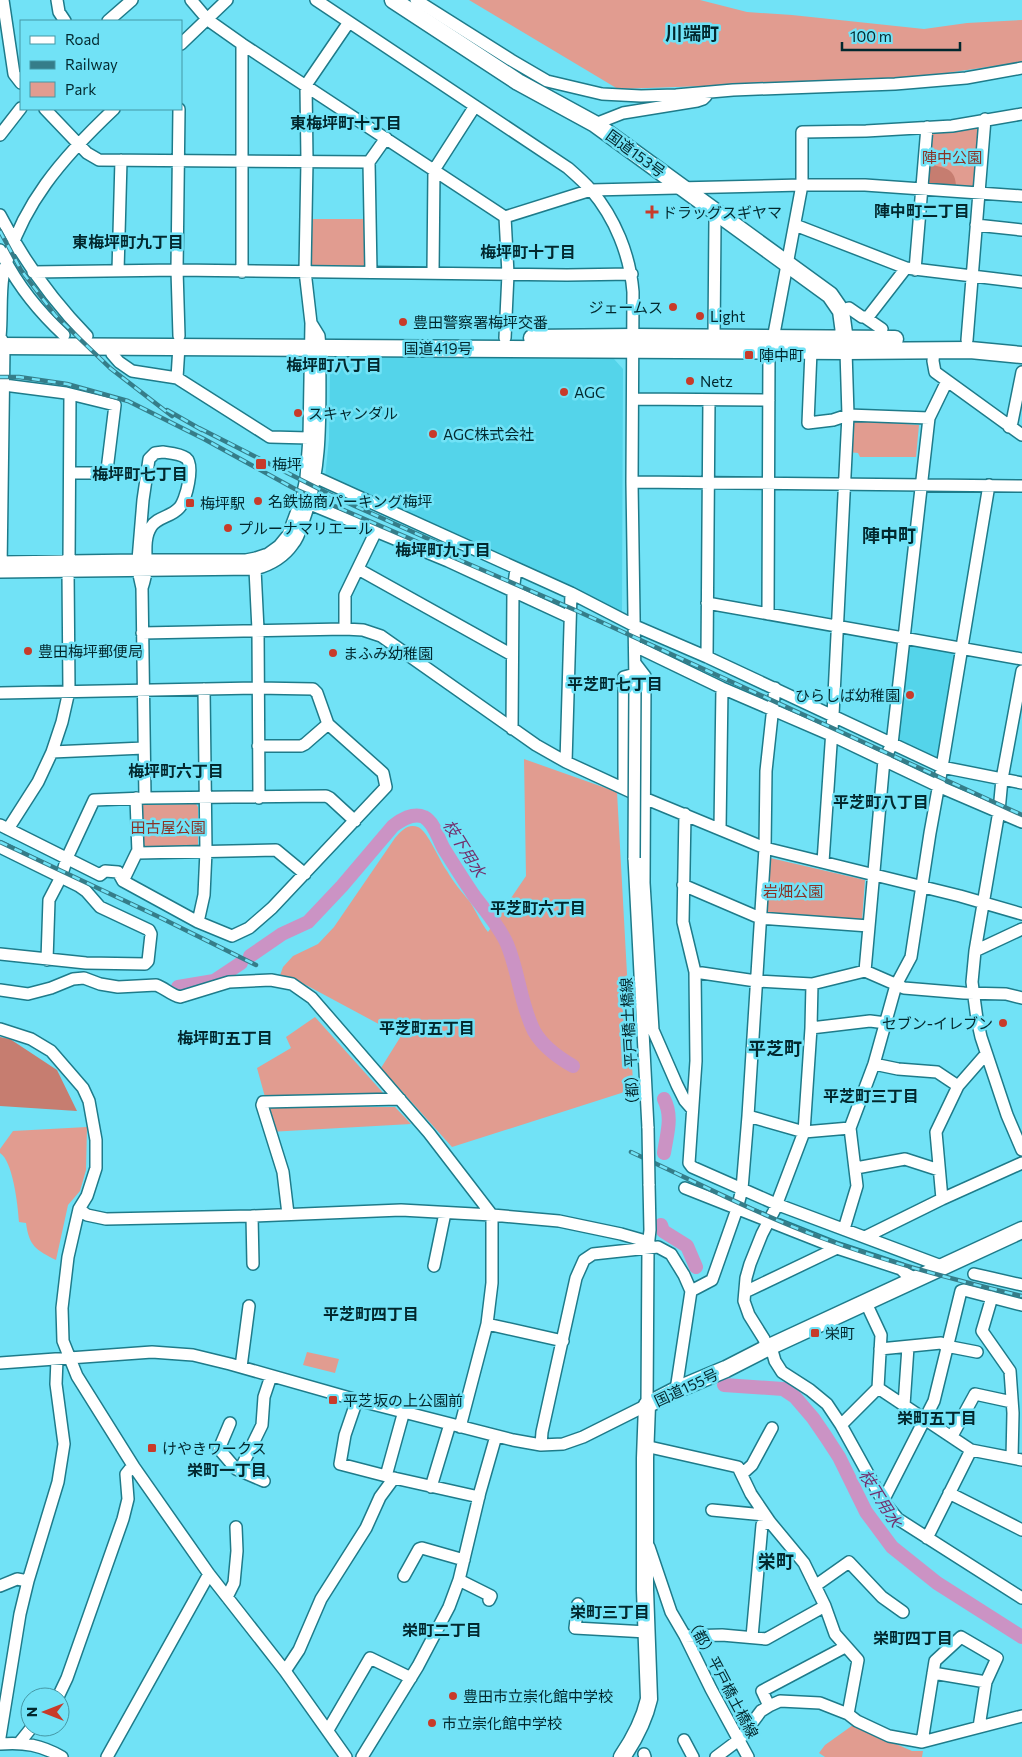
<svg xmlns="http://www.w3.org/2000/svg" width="1022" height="1757" viewBox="0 0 1022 1757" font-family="Commissioner,'Noto Sans JP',sans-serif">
<rect width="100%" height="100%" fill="#71e2f6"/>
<path fill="#54d4ea" d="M338 357 614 359 623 369 622 611H618L325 478 329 439 330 367Z
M906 643 959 652 940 762 895 741Z"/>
<path fill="#e19c90" d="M469 0H700L747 12 792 15 924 29 967 23 1022 20V62L906 79 618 89Z
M975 125 980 129 975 182 973 189 925 185 930 133Z
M311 219H366V266L363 269 310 266Z
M849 420 919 425 916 457H860L858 453 848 452Z
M524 759 617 792 633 1083 637 1088 452 1147 381 1068 401 1036 306 985 278 981 283 967 293 956 318 944 334 927 395 838C401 831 408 823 418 827 428 831 440 862 447 871 453 882 462 892 470 902 476 911 481 923 488 932L526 876Z
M196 804 198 807V848L140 850 139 805Z
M766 857 865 880 862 921 763 916Z
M315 1017 385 1095 265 1097 257 1068 291 1048 286 1037Z
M266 1107H395L411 1124 269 1132Z
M87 1127 86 1170 80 1191 68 1205 56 1260C36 1250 29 1246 26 1223L19 1222C18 1206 13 1161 0 1153V1149L13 1131Z
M307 1352 339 1359 335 1373 303 1365Z
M853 1725 912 1751H923L922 1757H825L819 1753 825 1745Z"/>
<path fill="#c67d70" d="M929 164C943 168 955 167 956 185L927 183Z
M0 1037 10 1039 57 1070 77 1111 0 1106Z"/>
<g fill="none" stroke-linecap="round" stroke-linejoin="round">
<path stroke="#cb93c4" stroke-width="14" d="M250 956 282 934 308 922 342 886 393 826C401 820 413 812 424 817 435 823 438 839 444 849 454 865 464 881 475 897 485 910 501 929 507 944 519 972 520 1003 534 1031 542 1045 559 1058 573 1066
M178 987 214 981 241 963
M664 1099C673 1117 667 1133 664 1153
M661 1225 663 1231 687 1246 696 1267
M724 1385 783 1389 795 1397 813 1418 826 1437 839 1457 866 1512 892 1547 937 1583 1022 1637"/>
<defs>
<path id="minor" d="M3 0 14 74 21 83
M57 0 59 12 65 21
M191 0 208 20 242 44 505 217 591 190 802 185H865L1022 196
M316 0 568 168C576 175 584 182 591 190 615 218 630 255 633 292L632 482 635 683
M416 0 511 60 547 81 602 94 641 96 676 95 733 90 895 84 966 78 1022 68
M108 21 132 0
M181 44 227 0
M242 44V272
M45 109 87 153 99 160 369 162 371 272
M179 109 177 270 179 336
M595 124 623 113 697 101 703 99 706 96
M0 135 21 108
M369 162 386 138
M0 215C23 260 52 300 87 336
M505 217 508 274 505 338
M795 225 906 268 1022 282
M976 225 1022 230
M0 250C15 282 38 311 64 335
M915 270 927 127
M118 271 121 160
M33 272 177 270 567 275 632 274
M433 272 434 170 475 106
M841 311 849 308 862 317H868L906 268
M866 318 882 329
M0 337C2 317 0 296 3 276 19 206 64 156 114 109
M714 338 715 221 717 213
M773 339 802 185V132L866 131 952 126 1022 114
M967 340 985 119
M111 347 112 354 119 362 132 371 177 378 270 437 309 438
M934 349 933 361 935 372 1022 435
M811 351 808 423 833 420 848 415 929 418
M177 378 179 346
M4 385 66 393 115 405 107 470 103 473H70
M633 399 769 400
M1009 427 1012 422 1022 372
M163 452C170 453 181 454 186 458 195 465 186 501 179 508 171 517 157 517 151 527 143 539 147 557 146 569 146 576 144 582 142 588L138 570V560L143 500 149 459 155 453Z
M315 477 571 593 635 626 707 657 942 767 1022 783
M632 482 1022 486
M310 504 448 561 569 617
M0 562 138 560H246L256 558 268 554 279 546 288 535 302 497 306 478 309 438 311 323 305 271 307 161 306 85 349 22
M69 562 70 394
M1 569 4 346 2 340
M255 569 258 630 259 798
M358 569 512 655
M0 572 255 569C270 565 284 557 293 544 299 537 301 528 304 519 324 464 319 405 320 347L319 336 311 323
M142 588 145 798
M707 603 1022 659
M768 614 769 350
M345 629V595L376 531
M142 633 345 629 363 630 381 636 536 745 566 762 644 798 765 848 960 896 1022 914
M635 646 722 688 831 735 938 786 1022 822
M707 657 709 400
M635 663 645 676 644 883 653 1030 677 1085 685 1101 692 1109
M1022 671 1002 779 999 811 975 951 972 982 977 1019 981 1037 1007 1115 1022 1150
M0 693 257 688 313 689 317 693 328 724 383 773 386 787 272 908 249 928 232 936 198 922 123 881 118 872 105 871 100 875 0 825
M512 729 513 591 516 569
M258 746H301L305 744 328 724
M52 752 144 748
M566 762 571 593
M624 787V677L635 674
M136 798 138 853 276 850 305 874
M685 814 683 922 695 972 696 1061 689 1163 692 1167 776 1204 944 1267
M8 829 38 782 52 752 62 722 69 691 68 571
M720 829 722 688
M0 847 79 886 86 891 100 907 149 930 151 934 148 961 145 964 86 963 0 954
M634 858 648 1128
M823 862 833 715 848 415 846 351
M123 881 137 852
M683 885 760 918 869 926
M198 922 204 895 206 851 204 689
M975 951 1022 929
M47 960 49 900 61 877 67 858 94 800 145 798 326 796 330 798 355 821
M865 971 884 760 892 744 929 418 947 381
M695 972 756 981 812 984 865 971 904 988 964 993 1006 994 1022 998
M812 984 811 1028 804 1132 774 1211 762 1234 750 1264 746 1278 744 1301 749 1315 764 1339 767 1348 773 1354 775 1361 782 1372 810 1390 827 1404 841 1425
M0 990 28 994 51 988 73 979 84 978 100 984 118 987 156 985C165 988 171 995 180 997L229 982 271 980 292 984 312 998 429 1133 492 1215V1283L487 1324 460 1427
M811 1028 870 1021 886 1023
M0 1029 31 1039 51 1051 83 1088 89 1101 96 1140V1168L87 1196 79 1209 68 1257 62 1308 63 1341 77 1376 134 1467 209 1574 285 1671 346 1757
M874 1064 898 1069 937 1072 958 1086
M748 1116 804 1132 850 1128
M856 1168 905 1159 939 1170
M685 1188 837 1248 901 1269 905 1273 916 1279
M942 1199 936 1132 958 1086 986 1054
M79 1209 87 1215 106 1219 252 1216 401 1210 492 1215 559 1221 621 1234 649 1242
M288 1214 283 1172 262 1105 263 1102 400 1099
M252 1216 253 1264
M844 1229 857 1186 850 1128 874 1064 896 985 911 957 930 833 942 767 989 485
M865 1237 942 1199 1022 1163
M434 1266 445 1213
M974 1274 1022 1285
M691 1291 712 1280 737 1209 742 1189 748 1116 765 848 766 771 775 688
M745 1292 837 1248
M992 1297 982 1331 1010 1371 1013 1413 1012 1458
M866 1303 881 1335 878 1388 841 1425 883 1501 898 1519 1022 1598
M487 1324 563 1341
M880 1349 941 1343 946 1346 977 1352
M0 1363 152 1352 193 1355 230 1364 357 1400 513 1440 541 1445 563 1444 583 1437 647 1405 648 1248 650 1230 649 1184
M241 1367 249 1306
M878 1388 971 1450 1022 1460
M357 1400 345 1435 340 1464 394 1478 479 1497
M904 1405 908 1347
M230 1423 219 1449 236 1469 264 1481
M952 1436 975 1394 1012 1402
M541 1445 542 1432 576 1278 584 1260 593 1254 658 1247 671 1254 684 1275 691 1291 676 1390
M645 1446 738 1467 751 1494 770 1522 804 1563 825 1606 835 1634 858 1660 848 1714
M240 1470 262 1425 264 1397 271 1376
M742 1474 752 1465 772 1428
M386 1476 404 1411
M431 1487 450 1424
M949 1493 1022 1530
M883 1501 934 1401 961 1291 964 1290 1022 1305
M712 1510 765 1515
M927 1538 971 1450
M649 1547 671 1612 685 1636 711 1689 748 1757
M404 1576 419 1549 422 1548 464 1560
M459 1580 491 1596 489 1600
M0 1586 17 1579 28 1581
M815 1586 849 1562 882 1597 903 1612
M227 1597 234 1583 237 1551 236 1527
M578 1604 575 1628 647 1632
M685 1636 722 1635 766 1639 825 1606
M752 1637 762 1525 770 1522
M285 1671 299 1650 321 1599 366 1528 380 1497 394 1478
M933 1673 986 1682
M58 1697 67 1678 123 1519 128 1499 126 1474 130 1469 134 1467
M769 1706 762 1691 845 1647
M328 1730 370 1658 411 1678
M0 1737 20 1614 28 1581 58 1482 64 1444 56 1384 57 1359
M684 1740 693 1757
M20 1742 32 1727
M922 1742 935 1661 961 1637 997 1658 986 1682 979 1727
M0 1744C24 1742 41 1745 62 1757
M644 1754 645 1757
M107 1757 209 1574
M362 1757 418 1666 449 1607 459 1580 480 1492 496 1436
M716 1757 740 1739 761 1711 769 1706 780 1701 820 1703 848 1714 857 1721 889 1736 922 1742 1022 1716"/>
<path id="highway" d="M393 0 518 82 595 124 830 295 841 311 846 348
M532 338 633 337 895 339
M0 346 846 351 970 350 1022 355
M622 1757C635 1738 644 1721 649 1699L645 1590V1458L647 1405 676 1390 726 1369 767 1348 1022 1230"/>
</defs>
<use href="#minor" stroke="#1e7b8a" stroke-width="14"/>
<use href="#highway" stroke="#1e7b8a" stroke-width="19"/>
<use href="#minor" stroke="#fff" stroke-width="11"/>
<use href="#highway" stroke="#fff" stroke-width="16"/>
<defs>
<path id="rail" d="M0 231 21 270 55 315 110 368 172 416
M0 377H19L67 384 128 401 204 439 295 489 575 610 1022 815
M167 410 202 430
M199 428 337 498 442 545
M0 842 157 916 256 965
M631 1152C694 1181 757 1214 822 1238 887 1262 954 1280 1022 1296"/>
</defs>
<use href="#rail" stroke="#357d89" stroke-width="4.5"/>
<use href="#rail" stroke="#71e2f6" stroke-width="2.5" stroke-dasharray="8" stroke-linecap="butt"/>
<defs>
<path id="minor-bridge" d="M634 858 635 683
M648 1128 649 1184"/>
</defs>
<use href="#minor-bridge" stroke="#1e7b8a" stroke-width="14" stroke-linecap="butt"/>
<use href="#minor-bridge" stroke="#fff" stroke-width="11"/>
</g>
<g fill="#c83b2a" stroke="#71e2f6" stroke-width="2">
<path d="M649.5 204.5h5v5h5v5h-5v5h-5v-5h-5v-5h5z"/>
<circle cx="673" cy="307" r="5"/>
<circle cx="700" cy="316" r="5"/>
<circle cx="403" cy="322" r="5"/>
<rect x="744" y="350" width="10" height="10" rx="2.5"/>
<circle cx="690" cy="381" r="5"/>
<circle cx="564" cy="392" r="5"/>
<circle cx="298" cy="413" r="5"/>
<circle cx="433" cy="434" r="5"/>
<rect x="255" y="458" width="12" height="12" rx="2.5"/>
<circle cx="258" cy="501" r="5"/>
<rect x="185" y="498" width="10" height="10" rx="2.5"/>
<circle cx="228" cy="528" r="5"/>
<circle cx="28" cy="651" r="5"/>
<circle cx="333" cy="653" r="5"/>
<circle cx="910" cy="695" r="5"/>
<circle cx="1003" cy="1023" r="5"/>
<rect x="810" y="1328" width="10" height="10" rx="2.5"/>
<rect x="328" y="1395" width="10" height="10" rx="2.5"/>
<rect x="147" y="1443" width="10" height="10" rx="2.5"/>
<circle cx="453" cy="1696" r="5"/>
<circle cx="432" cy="1723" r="5"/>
</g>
<g text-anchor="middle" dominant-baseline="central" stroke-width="5" stroke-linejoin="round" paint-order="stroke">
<g font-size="15" fill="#02282e" stroke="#71e2f6">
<text transform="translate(636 153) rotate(36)">国道153号</text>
<text x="438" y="348">国道419号</text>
<text transform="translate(629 1045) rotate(-93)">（都）平戸橋土橋線</text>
<text transform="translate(686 1387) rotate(-25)">国道155号</text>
<text transform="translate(723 1677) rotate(62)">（都）平戸橋土橋線</text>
</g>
<g font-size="15" fill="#8a3225" stroke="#71e2f6">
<text x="952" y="157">陣中公園</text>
<text x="168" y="827">田古屋公園</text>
<text x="793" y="891">岩畑公園</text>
</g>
<g font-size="15" fill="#02282e" stroke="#71e2f6" text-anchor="start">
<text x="662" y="212">ドラッグスギヤマ</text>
<text x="663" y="307" text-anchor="end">ジェームス</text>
<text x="710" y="316">Light</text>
<text x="413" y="322">豊田警察署梅坪交番</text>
<text x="759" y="355">陣中町</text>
<text x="700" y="381">Netz</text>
<text x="574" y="392">AGC</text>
<text x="308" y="413">スキャンダル</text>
<text x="443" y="434">AGC株式会社</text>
<text x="272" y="464">梅坪</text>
<text x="268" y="501">名鉄協商パーキング梅坪</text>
<text x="200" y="503">梅坪駅</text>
<text x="238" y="528">プルーナマリエール</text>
<text x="38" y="651">豊田梅坪郵便局</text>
<text x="343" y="653">まふみ幼稚園</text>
<text x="900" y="695" text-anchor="end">ひらしば幼稚園</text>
<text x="993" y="1023" text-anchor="end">セブン-イレブン</text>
<text x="825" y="1333">栄町</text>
<text x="343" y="1400">平芝坂の上公園前</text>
<text x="162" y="1448">けやきワークス</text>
<text x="463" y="1696">豊田市立崇化館中学校</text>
<text x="442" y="1723">市立崇化館中学校</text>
</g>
<g font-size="16" font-weight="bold" fill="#02282e" stroke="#71e2f6">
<text x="346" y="122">東梅坪町十丁目</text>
<text x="922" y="210">陣中町二丁目</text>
<text x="128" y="241">東梅坪町九丁目</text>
<text x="528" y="251">梅坪町十丁目</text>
<text x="334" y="364">梅坪町八丁目</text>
<text x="140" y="473">梅坪町七丁目</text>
<text x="443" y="549">梅坪町九丁目</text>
<text x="615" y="683">平芝町七丁目</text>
<text x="176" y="770">梅坪町六丁目</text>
<text x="881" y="801">平芝町八丁目</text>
<text x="538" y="907">平芝町六丁目</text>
<text x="427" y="1027">平芝町五丁目</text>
<text x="225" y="1037">梅坪町五丁目</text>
<text x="871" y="1095">平芝町三丁目</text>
<text x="371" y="1313">平芝町四丁目</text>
<text x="937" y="1417">栄町五丁目</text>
<text x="227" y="1469">栄町一丁目</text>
<text x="610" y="1611">栄町三丁目</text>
<text x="442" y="1629">栄町二丁目</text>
<text x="913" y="1637">栄町四丁目</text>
</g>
<g font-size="16" font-style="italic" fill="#73306d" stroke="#71e2f6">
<text transform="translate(465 848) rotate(58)">枝下用水</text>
<text transform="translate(881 1498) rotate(58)">枝下用水</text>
</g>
<g font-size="18" font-weight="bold" fill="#02282e" stroke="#71e2f6">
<text x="692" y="33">川端町</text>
<text x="889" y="535">陣中町</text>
<text x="775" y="1048">平芝町</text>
<text x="776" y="1561">栄町</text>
</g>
</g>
<rect x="20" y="20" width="162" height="90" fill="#71e2f6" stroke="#4598a6"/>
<rect x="30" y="36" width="25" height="8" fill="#ffffff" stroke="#4598a6"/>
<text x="65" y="45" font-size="15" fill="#02282e">Road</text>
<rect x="30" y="61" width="25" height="8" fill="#357d89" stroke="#4598a6"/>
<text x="65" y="70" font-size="15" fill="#02282e">Railway</text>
<rect x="30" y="82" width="25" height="15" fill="#e19c90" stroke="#4598a6"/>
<text x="65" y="95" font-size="15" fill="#02282e">Park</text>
<g transform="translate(45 1712) rotate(270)"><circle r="24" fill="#71e2f6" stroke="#4598a6"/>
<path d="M0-4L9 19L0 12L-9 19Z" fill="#c83b2a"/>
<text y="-8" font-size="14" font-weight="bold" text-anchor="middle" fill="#02282e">N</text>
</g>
<path d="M842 42v8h118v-8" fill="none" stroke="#02282e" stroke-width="2.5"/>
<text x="850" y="42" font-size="15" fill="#02282e" stroke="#71e2f6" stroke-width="4" paint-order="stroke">100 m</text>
</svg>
